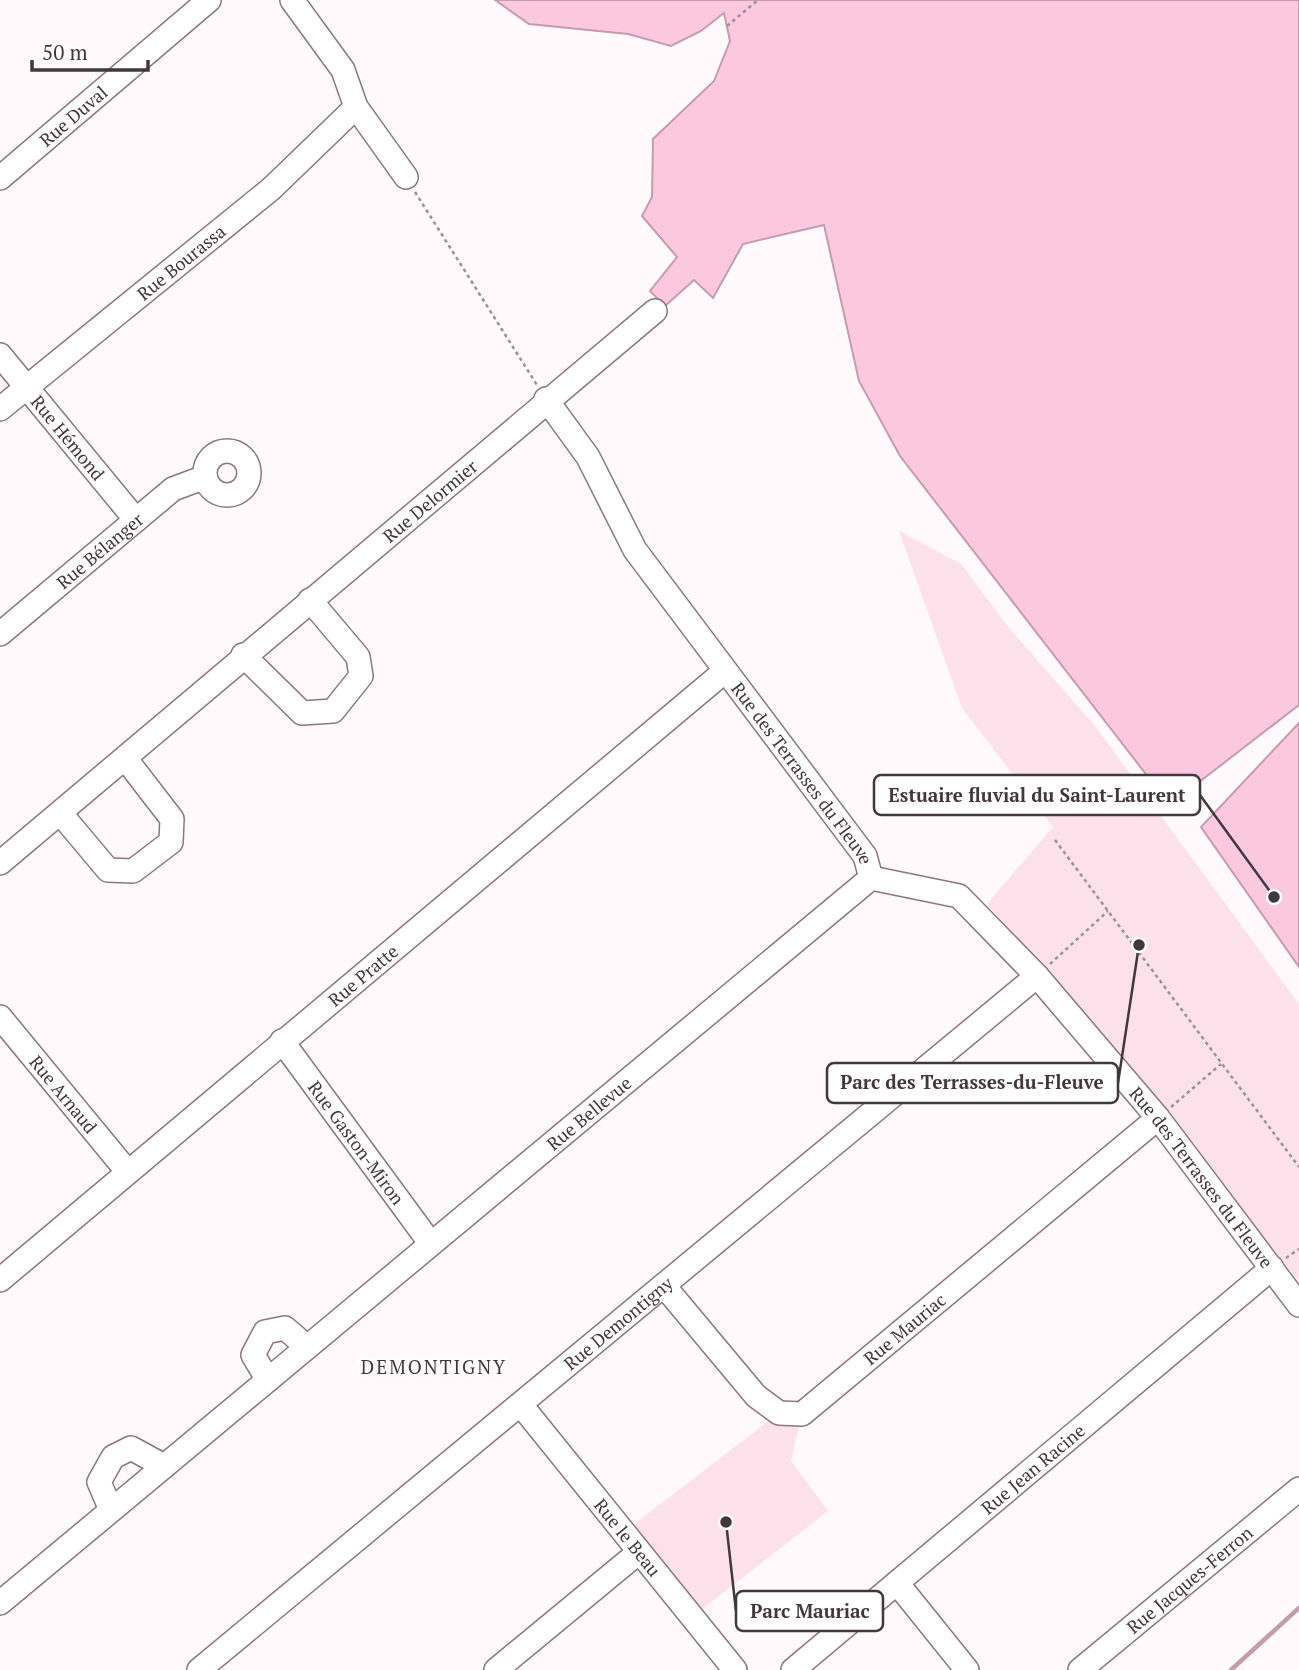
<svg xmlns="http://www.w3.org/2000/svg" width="1299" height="1670" viewBox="0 0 1299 1670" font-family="'PT Serif',serif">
<rect width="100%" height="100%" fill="#fff9fb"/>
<path fill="#fce1eb" d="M899 531 961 564 1009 628 1095 726 1299 1004V1281L1153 1099 987 904 1053 827 962 708Z
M779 1413 802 1414 791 1461 828 1511 692 1617 624 1532Z"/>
<path fill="#fcc8dd" stroke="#c49cad" stroke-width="2" d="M495 0H1299V705L1194 786 1152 782 900 456 859 381 824 225 743 244 713 298 694 280 665 306 650 291 677 257 642 216 652 197 653 139 714 81 730 41 724 13 701 31 671 46 628 34 529 24Z
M1299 723V967L1201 827Z"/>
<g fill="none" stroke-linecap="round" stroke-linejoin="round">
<path stroke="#c49cad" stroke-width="4.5" d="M1231 1670 1299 1608"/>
<defs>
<g id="minor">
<path d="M292 0 343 70 356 107 406 177"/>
<path id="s1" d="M0 178 209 0"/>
<path id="s2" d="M0 355 136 520"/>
<path id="s3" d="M546 399 588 457 635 550 865 856 871 878 959 896 1037 976 1158 1118 1299 1305"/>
<path id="s4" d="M0 409 271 189 356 107"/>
<circle cx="227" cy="473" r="22"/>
<path id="s5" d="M0 634 173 489 205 477"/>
<path d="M243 655 302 713 333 711 361 676 358 657 310 600"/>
<path d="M61 814 108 870 133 871 171 842 172 819 125 758"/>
<path id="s6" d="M0 863 655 311"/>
<path id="s7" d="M0 1017 127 1171"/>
<path id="s8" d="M282 1041 431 1244"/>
<path id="s9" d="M0 1280 725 671"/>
<path id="s10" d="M665 1287 756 1396 779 1413 802 1414 1158 1118"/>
<path d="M268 1380 253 1355 265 1332 285 1328 307 1347"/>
<path id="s11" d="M521 1405 735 1670"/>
<path d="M111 1510 99 1482 113 1457 131 1448 164 1466"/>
<path d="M897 1583 967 1670"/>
<path id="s12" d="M0 1603 871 878"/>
<path id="s13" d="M199 1670 1037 976"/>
<path d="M496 1670 639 1552"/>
<path id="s14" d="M793 1670 1272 1268"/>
<path id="s15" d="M1080 1670 1299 1489"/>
</g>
</defs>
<use href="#minor" stroke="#8e757e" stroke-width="26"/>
<path stroke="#9a9295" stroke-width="2.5" stroke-dasharray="3.5 3.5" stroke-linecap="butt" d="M727 26 758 0
M415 192 537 385
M1055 840 1299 1167
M1050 964 1108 911
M1171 1107 1221 1064
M1286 1258 1299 1249"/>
<use href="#minor" stroke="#fff" stroke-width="23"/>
</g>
<g text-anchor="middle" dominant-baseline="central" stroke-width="6" stroke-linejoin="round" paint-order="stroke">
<g font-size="18" fill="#42373c" stroke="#fff">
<text stroke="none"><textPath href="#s1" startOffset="96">Rue Duval</textPath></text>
<text stroke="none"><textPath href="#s4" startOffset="233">Rue Bourassa</textPath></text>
<text stroke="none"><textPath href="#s2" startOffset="107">Rue Hémond</textPath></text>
<text stroke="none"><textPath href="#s6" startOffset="562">Rue Delormier</textPath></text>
<text stroke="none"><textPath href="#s5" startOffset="130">Rue Bélanger</textPath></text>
<text stroke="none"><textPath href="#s3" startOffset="455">Rue des Terrasses du Fleuve</textPath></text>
<text stroke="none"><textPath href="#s9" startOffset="474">Rue Pratte</textPath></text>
<text stroke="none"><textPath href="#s7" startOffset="100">Rue Arnaud</textPath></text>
<text stroke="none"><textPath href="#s12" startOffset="766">Rue Bellevue</textPath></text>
<text stroke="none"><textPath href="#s8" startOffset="126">Rue Gaston-Miron</textPath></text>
<text stroke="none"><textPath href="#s3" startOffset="1043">Rue des Terrasses du Fleuve</textPath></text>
<text stroke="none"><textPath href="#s13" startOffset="544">Rue Demontigny</textPath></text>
<text stroke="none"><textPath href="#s10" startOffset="327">Rue Mauriac</textPath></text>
<text stroke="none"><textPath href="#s14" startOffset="313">Rue Jean Racine</textPath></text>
<text stroke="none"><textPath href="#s11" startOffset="170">Rue le Beau</textPath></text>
<text stroke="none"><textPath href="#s15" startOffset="142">Rue Jacques-Ferron</textPath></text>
</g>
<g font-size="19" letter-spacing="2" fill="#42373c" stroke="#fff">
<text x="434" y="1366">DEMONTIGNY</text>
</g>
</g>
<path fill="none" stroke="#42373c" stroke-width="2.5" d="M1274 897L1200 795M1139 945L1118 1083M726 1522L736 1611"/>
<g fill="#42373c" stroke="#fff" stroke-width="2.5">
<circle cx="1274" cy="897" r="7"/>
<circle cx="1139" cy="945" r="7"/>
<circle cx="726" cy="1522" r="7"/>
</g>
<g fill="#fff" stroke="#42373c" stroke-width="2.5">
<rect x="874" y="775" width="326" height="40" rx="7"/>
<rect x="827" y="1063" width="291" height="40" rx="7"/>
<rect x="736" y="1591" width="147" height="40" rx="7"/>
</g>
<g font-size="19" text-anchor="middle" font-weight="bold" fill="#42373c">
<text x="1037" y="802">Estuaire fluvial du Saint-Laurent</text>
<text x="972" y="1089">Parc des Terrasses-du-Fleuve</text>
<text x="810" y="1618">Parc Mauriac</text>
</g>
<path d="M32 60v10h116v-10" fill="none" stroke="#42373c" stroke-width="3.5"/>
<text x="42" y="60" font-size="21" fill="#42373c" stroke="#ffffff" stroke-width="5" paint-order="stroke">50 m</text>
</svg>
